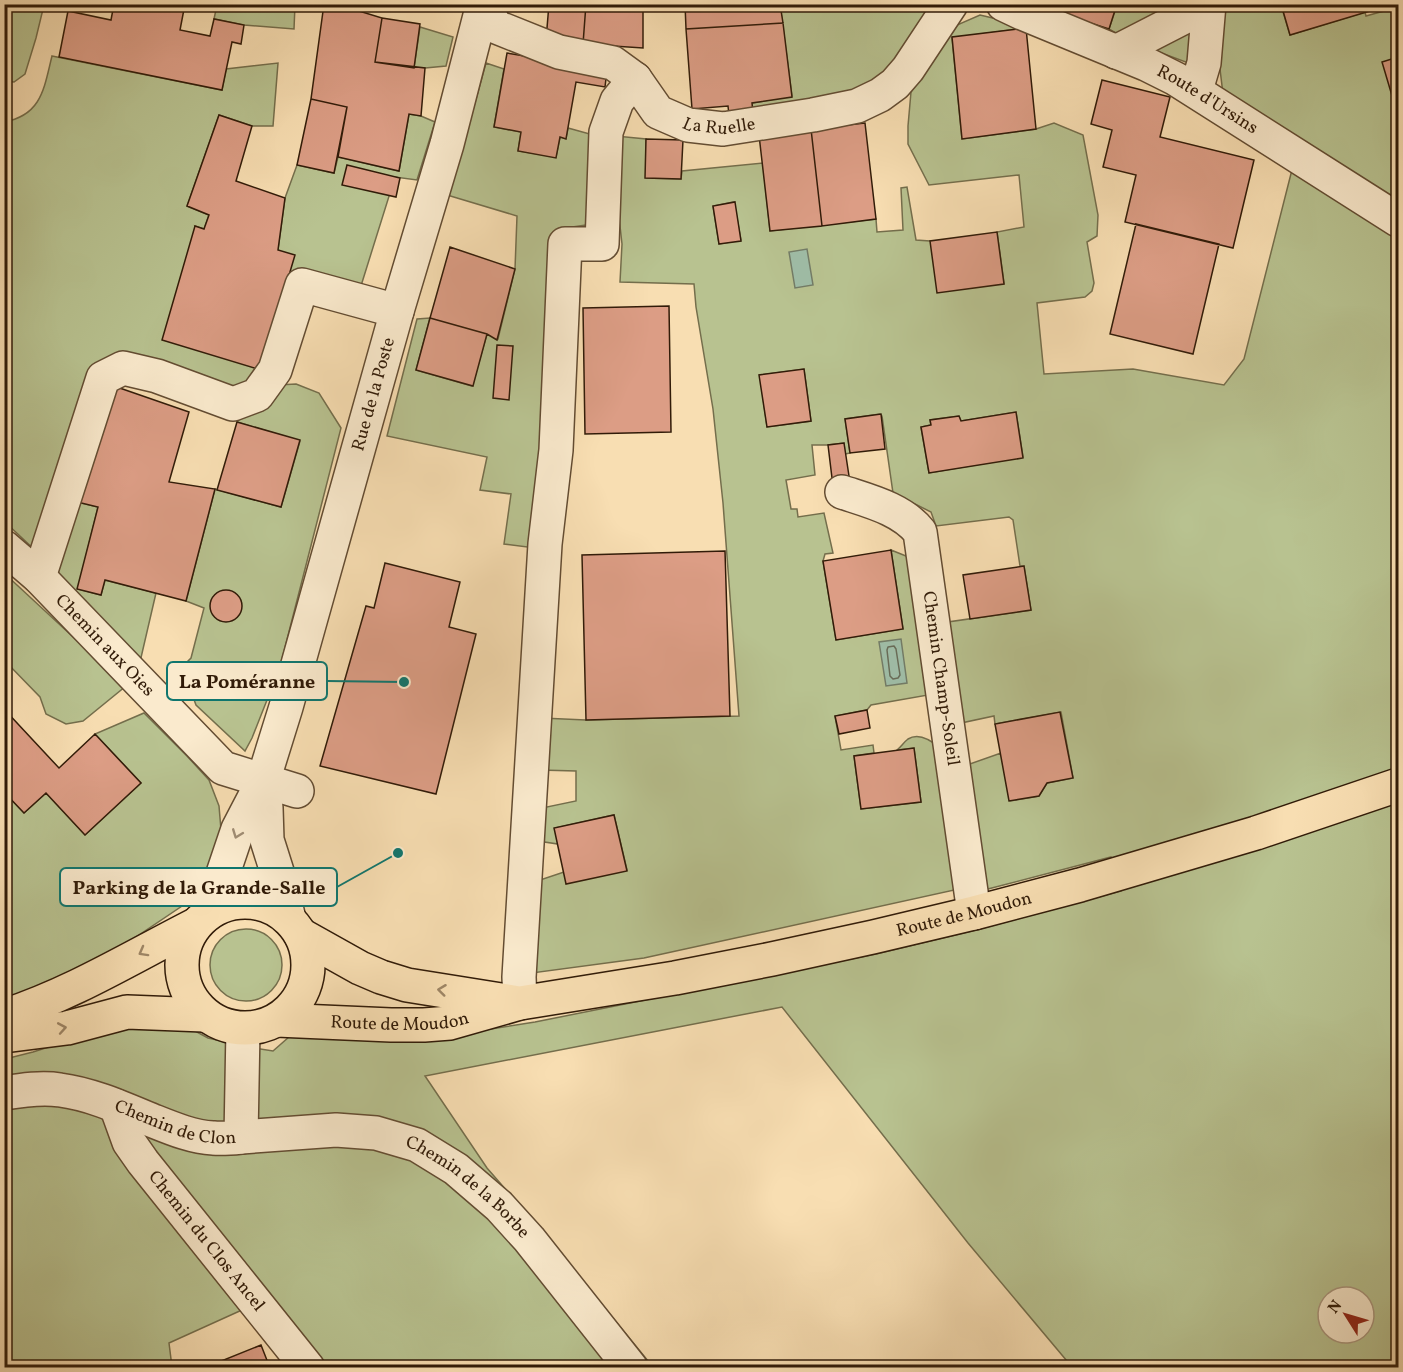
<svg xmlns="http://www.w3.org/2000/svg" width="1403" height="1372" viewBox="0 0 1403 1372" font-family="Vollkorn,serif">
<rect width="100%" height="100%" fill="#f8deb2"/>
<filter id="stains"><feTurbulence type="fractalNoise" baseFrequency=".00333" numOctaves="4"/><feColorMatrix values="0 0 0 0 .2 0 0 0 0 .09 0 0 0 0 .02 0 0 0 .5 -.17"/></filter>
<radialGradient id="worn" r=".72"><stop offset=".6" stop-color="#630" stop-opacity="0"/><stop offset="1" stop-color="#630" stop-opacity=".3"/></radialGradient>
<path fill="#b8c290" stroke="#746e4c" stroke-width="1.5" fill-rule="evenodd" d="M5 4 44 5 36 38 25 74 14 82 5 81Z
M217 5H295L294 29 244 25 214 19Z
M780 5H935L898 68 862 92 753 113 752 103 792 96Z
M1117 5H1184L1119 35 1109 29Z
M1218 5H1281L1290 35 1365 12 1366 16 1398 7V1367H1072L968 1243 782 1007 425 1076 487 1168 540 1229 653 1367H317L264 1300 169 1343 172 1367 5 1368V1059L33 1052 130 1021 184 1025 208 1038 248 1047 273 1051 289 1037 459 1034 535 1022 876 954 976 930 1121 891 1111 857 984 890 967 765 1001 753 1010 801 1039 796 1047 783 1073 778 1061 712 995 724 994 716 961 723 948 622 1031 610 1024 566H1020L1013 520 1009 517 936 526 931 512 893 493 882 416 880 414 845 419 850 453 845 454 844 443 828 445H812L815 475 786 480 791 509H797L798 517 824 513 833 553 825 554 823 561 836 640 903 629 891 550 916 560 934 694 871 705 867 710 835 716 841 750 873 745 874 753 854 756 861 809 921 802 914 748 897 750C901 747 904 742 908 739 919 732 932 741 940 748L959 889 644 958 532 973 537 881 564 872 627 870 614 815 555 828 558 844 538 841 537 809 576 801V771L540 770 542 718 586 720 739 716 723 503 713 409 696 307 694 284 620 282 622 244 617 199 616 136 646 139V178L681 179 682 171 763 163 770 231 876 219 877 232 903 230 901 188 907 187 916 240 930 241 1004 283 997 232 1024 227 1019 175 929 185 908 144V126L911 92 957 25 980 15 1027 26 1026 28 952 38 962 139 1036 129 1054 123 1083 135 1098 215 1097 236 1087 242 1094 283 1092 291 1085 297 1037 303 1044 374 1133 369 1224 385 1244 359 1297 150 1223 94 1217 44ZM734 202 741 240 719 244 713 206ZM804 369 811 421 767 427 760 375ZM1016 412 1023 457 929 473 921 427 931 425 930 420 959 416 961 421ZM1328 1297H1364V1333H1328Z
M1191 24V64L1156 51V44Z
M420 27 453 37 446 66 425 68H414Z
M52 56 222 90 226 69 278 63 273 126H252L219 115 187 206 209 215 204 229 195 226 261 370 236 395 119 356 37 552 5 522 4 122C42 115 44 88 52 56Z
M486 63 504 69 494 127 521 132 518 151 556 157 560 137 566 138 568 128 597 136 593 224 559 229 535 548 504 544 511 494 480 490 487 457 387 436 417 319 430 318 416 370 472 386 487 334 498 339 515 269 517 216 447 195 463 146Z
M409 114 421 116 435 122 417 180 395 177 360 289 290 271 278 250 285 198 297 165 334 173 338 157 399 171Z
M296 384 319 393 341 428 280 667 252 738 245 751 196 705 182 667 191 658 204 608 186 601 215 489 281 507 300 441 237 422 260 398 278 385Z
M73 501 98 507 78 589 101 595 105 580 156 593 140 662 57 577Z
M4 573 126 686 83 721 66 724 46 714 40 697 5 661Z
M144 713 187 756 209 780 219 806 221 830 210 868 200 886 188 902 118 949 88 966 5 1000 4 792 24 813 46 793 85 835 141 783 95 734Z
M210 965a36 36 0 1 1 72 0a36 36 0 1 1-72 0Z"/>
<path fill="#9fbda7" stroke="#737c67" stroke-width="1.5" d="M807 249 813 285 795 288 789 252Z
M901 639 907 683 886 686 879 642Z"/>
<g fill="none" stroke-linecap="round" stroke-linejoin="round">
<path stroke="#686c58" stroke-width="1.5" d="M894 646 896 649 900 675 898 678 893 679 890 676 887 650 888 647Z"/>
</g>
<path fill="#dc9d85" stroke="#311b08" stroke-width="1.5" d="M114 4H185L180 30 210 36 214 19 244 25 241 44 232 42 222 90 59 57 68 11 111 20Z
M324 4H336L382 18 375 62 425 68 421 116 409 114 399 171 338 157 347 107 311 99Z
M549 4H586L583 44 546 40Z
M586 4H643V48L583 44Z
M685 4H780L783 23 686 29Z
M1056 4H1117L1109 29 1062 14 1064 7Z
M1281 4H1379L1380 8 1290 35Z
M382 18 420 24 414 68 375 62Z
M783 23 792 97 752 103 753 113 729 115 728 106 692 109 686 29Z
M1026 28 1036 129 962 139 952 37Z
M507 53 607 70 605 87 576 82 566 139 560 137 556 158 518 151 521 132 494 127Z
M1398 57V116L1382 62Z
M1102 80 1170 97 1160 137 1254 160 1233 248 1125 222 1136 175 1103 167 1112 130 1091 124Z
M311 99 347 107 334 173 297 165Z
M219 115 252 126 236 181 285 198 278 250 295 255 261 370 162 340 195 226 204 229 209 215 187 206Z
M865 123 876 219 822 226 811 129Z
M811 129 822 226 770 231 759 135Z
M646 139 683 140 681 179 645 178Z
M347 165 400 178 396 197 342 185Z
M735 202 741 241 719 244 713 206Z
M1136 224 1219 244 1193 354 1110 334Z
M997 232 1004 284 937 293 930 241Z
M450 247 515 269 497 340 487 334 430 318Z
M669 306 671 432 585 434 583 308Z
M430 318 487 334 473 386 416 370Z
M497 345 513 346 509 400 493 398Z
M804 369 811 421 767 427 759 375Z
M111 385 189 412 169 482 215 489 186 601 105 580 101 595 77 589 98 507 73 501Z
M1016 412 1023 458 929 473 921 427 931 425 930 420 959 416 961 421Z
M881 414 885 449 850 453 845 419Z
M237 422 300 440 281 507 217 490Z
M844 443 849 476 832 478 828 445Z
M891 550 903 629 836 640 823 561Z
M725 551 730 716 586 720 582 555Z
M385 563 460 582 449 627 476 634 436 794 320 766 366 606 374 608Z
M1024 566 1031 610 970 619 963 575Z
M210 606a16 16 0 1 1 32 0a16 16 0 1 1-32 0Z
M4 709 59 768 95 734 141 783 85 835 46 793 24 813 4 792Z
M867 710 870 728 839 734 835 716Z
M1060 712 1073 778 1047 783 1039 796 1009 801 995 724Z
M914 748 921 802 861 809 854 756Z
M614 815 627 871 566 884 554 828Z
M261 1345 270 1368H204Z"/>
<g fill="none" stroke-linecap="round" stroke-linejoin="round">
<defs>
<g id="minor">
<path id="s1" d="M486 4 494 26 559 52 613 63 635 79 658 112 688 125 723 129 813 115 857 106 880 95 895 84 908 69 951 4"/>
<path id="s2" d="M1003 4 1022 13 1146 64 1176 79 1398 220"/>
<path d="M1116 52 1190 14 1197 4"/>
<path d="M1196 90 1204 63 1209 4"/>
<path id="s3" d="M842 492C869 501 902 509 920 532L974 913"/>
<path id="s4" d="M4 547 39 577 223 768 297 791"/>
<path d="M39 577 103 378 123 368 157 376 233 404 257 395 275 370 302 285 397 311"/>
<path d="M263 781 266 808 267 840 279 878 289 919"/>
<path id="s5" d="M210 912 238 829 263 781 286 707 397 311 447 144 483 4"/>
<path d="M520 1003 519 977 545 544 556 450 565 244H602L606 132 617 101 635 79"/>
<path id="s6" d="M4 1093C22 1090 42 1087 60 1090 91 1094 122 1108 151 1120 171 1128 192 1137 213 1138 222 1139 232 1138 241 1137L243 1029"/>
<path id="s7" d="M116 1106 129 1142 143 1162 308 1368"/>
<path id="s8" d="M241 1137 336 1130 376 1133 417 1145 456 1169 499 1206 529 1239 631 1368"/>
</g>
<g id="major">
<circle cx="245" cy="965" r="63"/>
<path d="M301 935 360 968 381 977 407 985 513 1002"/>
<path d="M4 1016C72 994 132 957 195 925"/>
<path id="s9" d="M277 1020 391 1025H424L450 1023 520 1003 675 978 772 959 873 937 974 913 1080 885 1256 833 1398 785"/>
<path d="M4 1036 67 1028 127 1012 204 1015"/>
</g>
</defs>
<use href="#minor" stroke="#634c32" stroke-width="36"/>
<use href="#major" stroke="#311b08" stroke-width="36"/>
<use href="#minor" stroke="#faeacd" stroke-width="33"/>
<use href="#major" stroke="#f8deb2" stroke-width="33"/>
</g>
<defs><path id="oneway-chevron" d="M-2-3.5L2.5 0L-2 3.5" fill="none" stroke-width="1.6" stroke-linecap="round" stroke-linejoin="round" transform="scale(1.5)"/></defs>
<use stroke="#a08d74" href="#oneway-chevron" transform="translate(237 834) rotate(111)"/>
<g stroke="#9e8666">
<use href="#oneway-chevron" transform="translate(143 952) rotate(151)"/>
<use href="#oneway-chevron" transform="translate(442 990) rotate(-173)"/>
<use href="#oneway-chevron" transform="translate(62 1028) rotate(-10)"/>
</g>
<g text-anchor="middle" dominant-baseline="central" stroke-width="4.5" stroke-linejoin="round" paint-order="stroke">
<g font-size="18" fill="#311b08" stroke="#faeacd">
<text stroke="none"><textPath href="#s2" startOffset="226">Route d'Ursins</textPath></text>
<text stroke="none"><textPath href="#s1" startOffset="280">La Ruelle</textPath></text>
<text stroke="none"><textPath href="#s5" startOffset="544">Rue de la Poste</textPath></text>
<text stroke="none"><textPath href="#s4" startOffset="141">Chemin aux Oies</textPath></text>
<text stroke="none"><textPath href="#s3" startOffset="237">Chemin Champ-Soleil</textPath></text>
<text stroke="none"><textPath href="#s9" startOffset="699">Route de Moudon</textPath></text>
<text stroke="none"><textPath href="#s9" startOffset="123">Route de Moudon</textPath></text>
<text stroke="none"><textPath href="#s6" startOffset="177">Chemin de Clon</textPath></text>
<text stroke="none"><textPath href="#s8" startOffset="244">Chemin de la Borbe</textPath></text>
<text stroke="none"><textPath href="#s7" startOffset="164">Chemin du Clos Ancel</textPath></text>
</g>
</g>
<path fill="none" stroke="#0f766e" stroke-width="2" d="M404 682L327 681M398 853L337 887"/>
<g fill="#0f766e" stroke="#faeacd" stroke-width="2">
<circle cx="404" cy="682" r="6"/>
<circle cx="398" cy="853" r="6"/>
</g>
<g fill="#faeacd" stroke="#0f766e" stroke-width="2">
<rect x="167" y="662" width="160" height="38" rx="6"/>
<rect x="60" y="868" width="277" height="38" rx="6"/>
</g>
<g font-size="20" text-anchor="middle" font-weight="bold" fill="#311b08">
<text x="247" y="688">La Poméranne</text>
<text x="199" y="894">Parking de la Grande-Salle</text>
</g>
<rect width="1403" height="1372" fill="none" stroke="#f8deb2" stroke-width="24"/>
<rect x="6" y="6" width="1391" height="1360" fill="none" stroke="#311b08" stroke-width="3"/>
<rect x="12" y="12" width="1379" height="1348" fill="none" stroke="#311b08" stroke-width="1.5"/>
<g transform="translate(1346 1315) rotate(307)"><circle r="28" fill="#faeacd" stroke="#aa977e" stroke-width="1.5"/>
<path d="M0-4.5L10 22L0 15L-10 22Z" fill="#8f2418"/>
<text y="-9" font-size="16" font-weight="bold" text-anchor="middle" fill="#311b08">N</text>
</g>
<rect width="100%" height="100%" filter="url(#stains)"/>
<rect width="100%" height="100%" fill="url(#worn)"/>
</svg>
